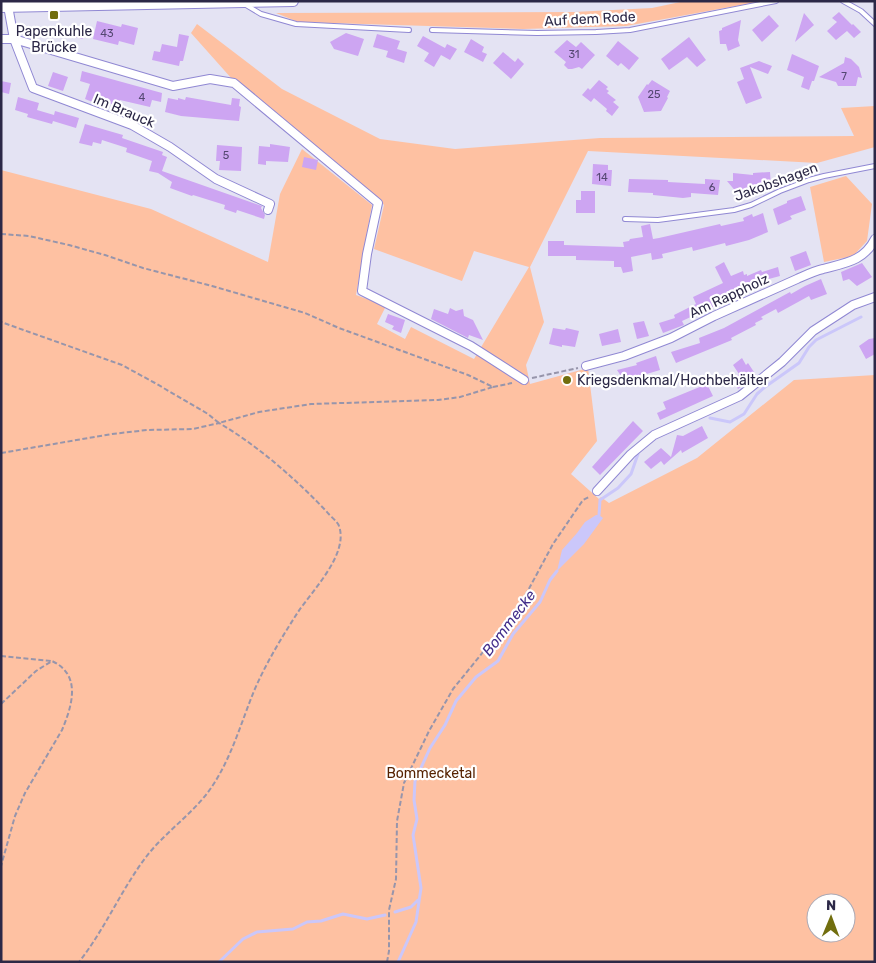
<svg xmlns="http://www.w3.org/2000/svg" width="876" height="963" viewBox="0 0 876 963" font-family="Rubik,sans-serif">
<rect width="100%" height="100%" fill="#e4e3f3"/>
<path fill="#fec1a2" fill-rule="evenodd" d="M685 1H763L626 26 523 29 298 22 276 13 574 12 652 8Z
M197 24 282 89 380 139 455 149 600 138 854 136 841 108 875 106V147L817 163 588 151 530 267 544 322 526 365 530 384 588 368 597 441 571 474 599 499 601 497 609 503 697 458 794 380 875 375V962H1V170L151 209 268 262 280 194 302 149 372 205 356 295 386 306 377 324 405 339 411 327 474 359 529 267 474 251 462 281 374 249 384 205 380 200 232 79 191 33ZM816 903H846V933H816Z
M846 176 872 204 867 241 853 256 824 262 810 187Z"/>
<path fill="#cbc7fa" d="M596 515H599L603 518 584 544 557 571 562 550 577 533 585 522Z"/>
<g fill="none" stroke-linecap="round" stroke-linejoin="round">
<path stroke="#cbc7fa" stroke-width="3" d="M710 418 730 422 744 414 757 394 765 387 799 363 809 347 816 340 861 317
M599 515 600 500 618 488 631 474 638 454
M395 912 411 907 418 900
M219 962 243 939 257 932 293 929 307 922 321 921 343 914 367 919 385 915
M398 962 416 922 421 888 413 835 417 819 414 800 415 781 430 748 445 725 456 701 476 677 498 661 513 634 540 602 550 580 557 571"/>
</g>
<path fill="#cda5f2" d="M839 12 852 25 850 27 853 24 861 32 854 38 847 31 836 40 827 31 837 22 832 18Z
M804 13 814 25 795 42Z
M769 15 779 26 762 42 752 30Z
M741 20 738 40 740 46 728 51 726 44H720L719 31 722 30V28Z
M97 21 121 27 122 24 138 28 134 45 119 41 118 45 93 39Z
M71 27 85 30 83 39 69 36Z
M346 33 364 39 358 56 334 49 330 42Z
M179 34 189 36 183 61H180L179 66 152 60 154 51 160 52 162 44 177 47Z
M377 34 400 41 397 49 407 52 404 63 386 57 388 51 373 47Z
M423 36 445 48 447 44 457 49 450 60 441 55 434 67 424 61 429 53 417 46Z
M689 37 706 60 697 67 687 57 669 70 661 59Z
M471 39 484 47 482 52 487 54 483 62 464 52Z
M567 40 576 47 581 42 595 55 582 69 579 67 572 69H568L564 65 566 62 554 52Z
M618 41 639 58 629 70 621 63 618 66 606 56Z
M503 52 515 62 518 58 524 64 511 79 493 63Z
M792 54 819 66 814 81H812L809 90 801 87 804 77 787 70Z
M845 57 851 59 859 67 862 78 858 77 856 86H838L836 82 819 77 844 63Z
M759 61 772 66 768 74 750 67 762 98 746 104 737 82 744 79 740 68Z
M82 71 162 93 161 102 152 100 150 107 120 100 118 106 102 101 100 105 85 99 90 84 80 81Z
M53 72 68 77 63 91 48 86Z
M599 80 608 87 606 89 609 91 607 93 616 100 613 102 619 107 612 116 606 111 607 109 594 98 591 102 582 95 588 88 590 90Z
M652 80 670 91 667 97 668 98 661 111 644 112 638 97 647 84 648 85Z
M1 81 11 83 9 94 1 92Z
M18 97 39 103 37 110 54 115 55 111 79 118 76 128 53 121 52 124 27 117 28 114 15 110Z
M186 97 231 105 232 98 240 99 239 106 241 107 239 121 181 116 165 112 168 98 178 100V98L185 100Z
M85 124 123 135 122 138 163 152 162 155 167 157 162 171 262 206 261 208 265 215 264 219 237 210 236 213 224 209 225 205 193 195 192 196 170 188 172 182 158 173 149 171 152 161 126 152 127 148 102 140 101 144 93 142 92 146 79 143Z
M270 144 290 147 288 162 266 161V165L258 164 259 146 270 147Z
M217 145 242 147 241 171 219 170 220 161H216Z
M304 157 318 160 316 170 302 167Z
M593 164 608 165V170H612L611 186 592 184Z
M770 172 771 187 746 189V191L740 190 737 193 727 181H733V173L753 175V173Z
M629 179 668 180V182L705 184V179L720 180 718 195 691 193V197L683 198 653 195V193L628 192Z
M581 191H595V213H576V200H581Z
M801 196 806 210 790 216 792 219 778 225 773 209 787 203V201Z
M763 213 768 232 749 240 726 246 725 243 693 251 692 247 662 254 663 258 652 260 651 253 631 257 633 271 623 273 621 267H614V261L576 260V256H548V241H564V245L624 247 623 242 629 241 630 239 643 237 641 226 650 224 653 239 659 238 720 224 721 226 744 221 743 218 752 214 753 217Z
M806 251 811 265 795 271 790 257Z
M724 262 731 276 743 271 744 275 747 274V276L761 270 762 272 778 267 780 276 765 280 766 282 752 289 682 321 684 325 663 333 659 323 675 318 674 315 696 304 693 297 723 283 715 267Z
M862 263 872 277 857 286 849 279 843 281 841 272Z
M821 279 827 294 811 300 809 296 778 313 776 309 761 317 763 319 755 323 756 325 731 338 732 340 676 363 671 352 700 343 699 338 724 328 790 292 791 294 805 286Z
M450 308 456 311 463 309 464 316 473 320 483 340 469 335 468 338 431 319 434 309 448 314Z
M388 314 405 320 401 333 392 329 394 326 385 322Z
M644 321 649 336 637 339 633 323Z
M553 328 565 330 566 328 579 331 575 347 562 345V347L549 344Z
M618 329 621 342 602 346 599 334Z
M875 338V354L866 359 859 346 869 339Z
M656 356 660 370 640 376V375L623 379 617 370 637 365 636 363Z
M742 358 746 365 748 363 756 375 738 389 731 379 739 374 733 365Z
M707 384 713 396 660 420 657 413 666 409 663 402Z
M633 421 643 431 600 475 592 467Z
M702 426 708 438 682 453 681 450 664 465 661 461 651 469 644 462 661 448 671 457 677 435 683 436Z"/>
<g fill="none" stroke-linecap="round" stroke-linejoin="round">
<defs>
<path id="service" d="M843 1 861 11 875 24
M246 5 261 14 296 24 409 30
M432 30 537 33 596 32 630 30 776 1
M625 219 658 220 734 210 751 205 780 191 809 180 824 176 875 166"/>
<path id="minor" d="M8 6 14 39 33 88 132 125 170 147 216 179 270 204 268 210
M1 39H14L173 86 210 79 234 83 378 203 367 254 362 291 471 346 524 380
M586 366 624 356 671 338 714 316 797 279C806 275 814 271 823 269 845 263 864 261 875 239
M597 491 631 454 654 435 740 396 782 362 813 331 853 305 875 297"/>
<path id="tertiary" d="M1 7 293 1"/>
</defs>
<use href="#service" stroke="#9088d3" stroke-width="6"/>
<use href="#minor" stroke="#9088d3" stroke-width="10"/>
<use href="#tertiary" stroke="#9088d3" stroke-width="12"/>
<path stroke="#9795ab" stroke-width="2" stroke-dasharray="5 2.5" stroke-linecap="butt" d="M1 234 29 236 69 245 105 255 143 268 212 286 305 313 339 328 468 375 493 387 460 397 438 400 311 404 259 412 219 423 208 414 155 383 122 365 1 322
M532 378 578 368
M493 387 512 383
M1 453 112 434 147 430 193 429 219 423C257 445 297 480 327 512 330 516 337 521 339 526 349 554 312 591 298 612 282 637 266 663 254 691 241 723 231 759 211 788 193 814 165 832 146 857 121 890 105 929 79 962
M1 656 52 661
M1 704 36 671 52 661C82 675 72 706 62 730L25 793 15 816 1 866
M387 962 389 951V910L396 879 397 821 404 783 429 731 453 689 509 620 525 596 553 544 583 500 589 497"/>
<use href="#service" stroke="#fff" stroke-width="4"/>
<use href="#minor" stroke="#fff" stroke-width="8"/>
<use href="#tertiary" stroke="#fff" stroke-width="10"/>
</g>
<g fill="#716e0e" stroke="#fff" stroke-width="2">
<rect x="49" y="10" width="10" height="10" rx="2.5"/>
<circle cx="567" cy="380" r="5"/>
</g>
<g text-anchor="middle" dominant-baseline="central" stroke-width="4.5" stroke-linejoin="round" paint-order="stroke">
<g font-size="11" fill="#544772">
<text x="107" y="33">43</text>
<text x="574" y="54">31</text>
<text x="844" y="76">7</text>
<text x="654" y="94">25</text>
<text x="142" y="97">4</text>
<text x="226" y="155">5</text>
<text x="602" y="177">14</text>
<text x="712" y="187">6</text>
</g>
<g font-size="14" fill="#2c2847" stroke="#fff">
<text transform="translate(590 19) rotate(-3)">Auf dem Rode</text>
<text transform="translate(124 111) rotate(23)">Im Brauck</text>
<text transform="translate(776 182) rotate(-20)">Jakobshagen</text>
<text transform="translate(729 296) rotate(-25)">Am Rappholz</text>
</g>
<g font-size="14" fill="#2c2847" stroke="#fff">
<text x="54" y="31">Papenkuhle<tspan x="54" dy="16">Brücke</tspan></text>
<text x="577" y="380" text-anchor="start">Kriegsdenkmal/Hochbehälter</text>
</g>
<g font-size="14" fill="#562201" stroke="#fff">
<text x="431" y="773">Bommecketal</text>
</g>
<g font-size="15" font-style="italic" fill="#442f8b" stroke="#fff">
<text transform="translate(509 623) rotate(-53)">Bommecke</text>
</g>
</g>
<rect width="876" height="963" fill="none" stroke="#2c2847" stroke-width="5"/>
<g transform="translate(831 918) rotate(1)"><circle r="24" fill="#ffffff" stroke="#aba9b5"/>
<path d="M0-4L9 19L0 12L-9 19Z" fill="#716e0e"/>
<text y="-8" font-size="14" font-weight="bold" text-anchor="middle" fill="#2c2847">N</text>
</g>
</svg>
